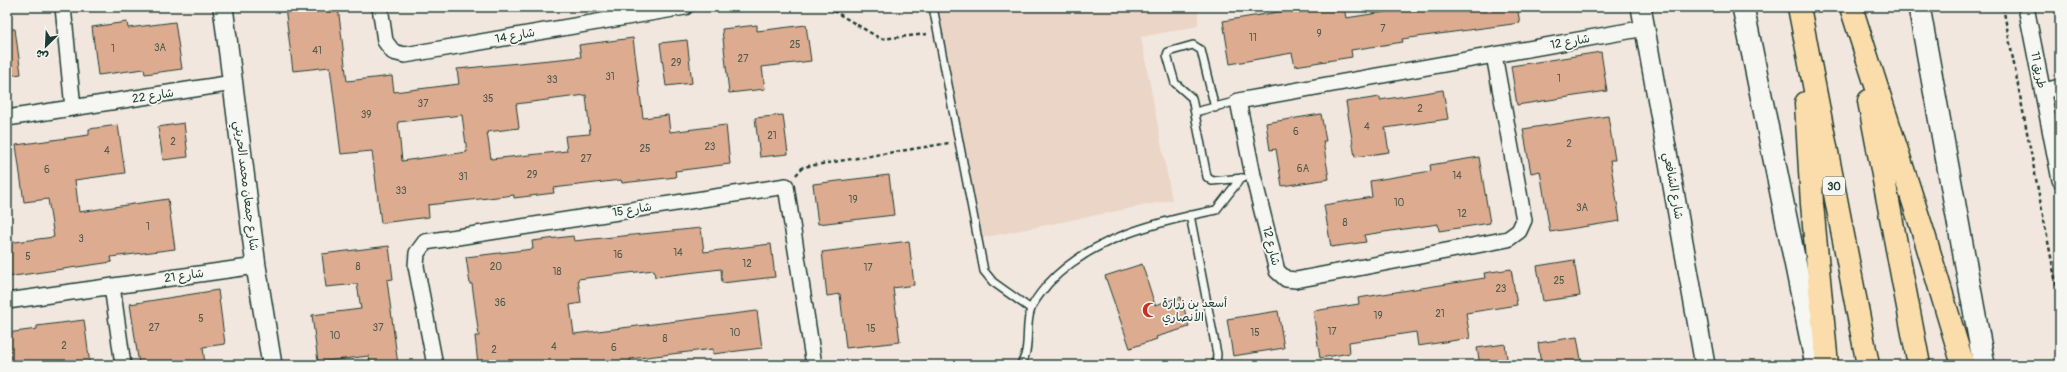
<svg xmlns="http://www.w3.org/2000/svg" width="2067" height="372" viewBox="0 0 2067 372" font-family="Pangolin,'Playpen Sans Arabic',sans-serif">
<rect width="100%" height="100%" fill="#f1e7de"/>
<filter id="ink" filterUnits="userSpaceOnUse"><feTurbulence type="fractalNoise" baseFrequency=".025" numOctaves="2"/><feDisplacementMap in="SourceGraphic" scale="8" xChannelSelector="R" yChannelSelector="G"/><feConvolveMatrix kernelMatrix="1 2 1 2 8 2 1 2 1" color-interpolation-filters="sRGB"/></filter>
<g filter="url(#ink)">
<path fill="#ebd5c7" d="M935 7H1198V26L1141 37 1172 200 981 238Z"/>
<path fill="#ddac90" stroke="#1f3d34" fill-rule="evenodd" d="M285 7H338L347 81 392 76 394 92 459 84 457 69 581 57 579 45 633 38 643 118 668 115 670 132 726 125 730 164 675 171 676 177 622 183 621 180 553 188 554 193 514 198V195L428 205 429 217 381 223 372 151 341 154 330 67 293 71ZM586 95 590 134 565 136 567 151 491 159 487 132 519 128 516 104ZM462 115 467 152 402 161 398 122Z
M1309 7H1344L1346 18 1417 7H1517L1520 23 1402 39 1403 42 1351 50 1352 57 1295 66 1292 53 1230 64 1223 21Z
M127 22 128 28 175 22 182 69 145 74 144 69 98 75 92 27Z
M757 25V31L806 25 811 61 762 67 765 89 729 93 722 29Z
M7 29H15L21 74 7 76Z
M687 40 692 83 666 86 660 43Z
M1601 52 1607 91 1517 105 1511 66Z
M1443 90 1448 119 1385 128 1389 152 1355 157 1346 102 1380 97V100Z
M1321 114 1326 141H1323L1329 179 1282 186 1276 149 1270 150 1266 123Z
M783 115 788 154 760 157 755 118Z
M1608 116 1615 160H1610L1620 221 1550 232 1540 171 1531 173 1523 129Z
M184 123 188 157 163 160 158 127Z
M118 125 125 173 75 180 79 212 168 199 175 249 111 257 112 262 7 277V243L54 237 48 199 24 202 16 145 89 135V129Z
M1479 157 1490 223 1439 231 1438 224 1364 235 1366 242 1331 247 1324 205 1372 197 1370 181 1431 171 1430 165Z
M889 175 894 215 818 224 813 184Z
M701 228 704 252 771 244 775 277 722 283 721 269 655 277 654 270 578 279 581 303 570 305 574 334 757 311 762 348 713 354V349L630 359 631 365H478L475 336H479L472 284H470L466 257 533 249 532 241 573 236 574 241Z
M909 241 914 285 893 288 900 342 846 348 840 294 827 296 822 252Z
M389 246 393 279 387 280 398 365H370L369 356 318 362 312 315 361 309 357 284 326 287 322 254Z
M1574 260 1580 296 1543 301 1537 266Z
M1142 264 1155 305 1181 297 1189 327 1156 337 1157 339 1130 348 1105 276Z
M1511 269 1517 305 1466 313 1470 338 1418 346 1416 332 1349 342 1350 353 1320 358 1313 311 1359 304 1358 298 1485 278 1484 273Z
M218 290 225 344 203 347 205 365H139L130 304Z
M1278 311 1284 348 1233 356 1227 319Z
M84 320 90 365H7V333L37 329V326Z
M1577 337 1582 365H1541L1538 343Z
M1505 344 1508 365H1480L1477 348Z"/>
<g fill="none" stroke-linecap="round" stroke-linejoin="round">
<defs>
<path id="service" d="M933 7 984 271 993 282 1031 309
M1215 108 1201 50 1193 45 1168 52 1167 55 1175 83 1192 98 1207 177 1212 181 1243 178
M1195 112 1238 101
M1190 215 1217 354 1216 365
M1020 365C1032 350 1024 326 1031 309 1034 300 1042 291 1048 284 1090 238 1157 222 1216 210L1241 178"/>
<path id="minor" d="M63 7 73 108
M380 7 385 41 393 52 405 55 685 7
M2026 7 2060 180
M1494 55 1524 220 1519 231 1508 239 1296 280 1286 279 1277 271 1253 175 1238 101 1645 28
M2043 91 2060 87
M7 118 233 83
M112 286 123 365
M7 301 256 266
M435 365 416 266 417 253 425 242 786 186 814 365"/>
<path id="tertiary" d="M223 7 256 266 272 365
M1641 7 1705 365"/>
<path id="secondary" d="M1743 7 1816 365
M1919 7 1984 365"/>
<path id="motorway" d="M1799 7 1868 365
M1851 7 1925 238 1963 365
M1869 101 1919 365
M1806 103 1812 204 1827 365"/>
</defs>
<use href="#service" stroke="#1f3d34" stroke-width="10"/>
<use href="#minor" stroke="#1f3d34" stroke-width="18"/>
<use href="#tertiary" stroke="#1f3d34" stroke-width="22"/>
<use href="#secondary" stroke="#1f3d34" stroke-width="24"/>
<use href="#motorway" stroke="#1f3d34" stroke-width="25"/>
<path stroke="#1f3d34" stroke-width="2.5" stroke-dasharray="4 3" stroke-linecap="butt" d="M827 7 881 39 927 34
M2003 7 2060 304
M796 175 803 167 949 143"/>
<use href="#service" stroke="#f6f6f2" stroke-width="7"/>
<use href="#minor" stroke="#f6f6f2" stroke-width="15"/>
<use href="#tertiary" stroke="#f6f6f2" stroke-width="19"/>
<use href="#secondary" stroke="#f6f6f2" stroke-width="21"/>
<use href="#motorway" stroke="#fbddab" stroke-width="22"/>
</g>
</g>
<defs>
<symbol id="mosque-bare" viewBox="-9 -9 18 18"><path d="M3.5-4.9A6 6 0 1 0 3.5 4.9A5 5 0 1 1 3.5-4.9Z" fill="#c8321e" stroke="#f6f6f2" stroke-width="2.5" paint-order="stroke"/></symbol>
</defs>
<g fill-rule="evenodd">
<use href="#mosque-bare" x="1139" y="299" width="22" height="22"/>
</g>
<g text-anchor="middle" dominant-baseline="central" stroke-width="3.5" stroke-linejoin="round" paint-order="stroke">
<g font-size="10" fill="#4e594b">
<text x="1383" y="29">7</text>
<text x="1319" y="34">9</text>
<text x="1253" y="38">11</text>
<text x="795" y="45">25</text>
<text x="160" y="48">3A</text>
<text x="113" y="49">1</text>
<text x="317" y="51">41</text>
<text x="743" y="59">27</text>
<text x="676" y="63">29</text>
<text x="610" y="77">31</text>
<text x="1559" y="79">1</text>
<text x="552" y="80">33</text>
<text x="488" y="99">35</text>
<text x="423" y="104">37</text>
<text x="1420" y="109">2</text>
<text x="366" y="115">39</text>
<text x="1367" y="127">4</text>
<text x="1296" y="132">6</text>
<text x="772" y="136">21</text>
<text x="173" y="142">2</text>
<text x="1569" y="144">2</text>
<text x="710" y="147">23</text>
<text x="645" y="149">25</text>
<text x="107" y="151">4</text>
<text x="586" y="159">27</text>
<text x="1303" y="169">6A</text>
<text x="47" y="170">6</text>
<text x="532" y="175">29</text>
<text x="1457" y="176">14</text>
<text x="463" y="177">31</text>
<text x="401" y="191">33</text>
<text x="853" y="200">19</text>
<text x="1399" y="203">10</text>
<text x="1582" y="208">3A</text>
<text x="1462" y="214">12</text>
<text x="1345" y="223">8</text>
<text x="148" y="227">1</text>
<text x="81" y="239">3</text>
<text x="678" y="253">14</text>
<text x="618" y="255">16</text>
<text x="28" y="257">5</text>
<text x="747" y="264">12</text>
<text x="358" y="267">8</text>
<text x="496" y="267">20</text>
<text x="868" y="268">17</text>
<text x="557" y="272">18</text>
<text x="1559" y="281">25</text>
<text x="1501" y="289">23</text>
<text x="500" y="303">36</text>
<text x="1440" y="314">21</text>
<text x="1378" y="316">19</text>
<text x="201" y="319">5</text>
<text x="154" y="328">27</text>
<text x="378" y="328">37</text>
<text x="871" y="329">15</text>
<text x="1332" y="332">17</text>
<text x="735" y="333">10</text>
<text x="1255" y="333">15</text>
<text x="335" y="336">10</text>
<text x="665" y="339">8</text>
<text x="64" y="346">2</text>
<text x="554" y="347">4</text>
<text x="614" y="348">6</text>
<text x="494" y="350">2</text>
</g>
<rect fill="#f6f6f2" stroke="#60746d" stroke-width="1" x="1823" y="177" width="22" height="18" rx="3"/>
<g font-size="11" font-weight="bold" fill="#1f3d34">
<text x="1834" y="186">30</text>
</g>
<g font-size="12" fill="#1f3d34" stroke="#f6f6f2">
<text transform="translate(515 36) rotate(-10)">شارع 14</text>
<text transform="translate(1570 42) rotate(-10)">شارع 12</text>
<text transform="translate(2038 70) rotate(79)">طريق 11</text>
<text transform="translate(153 96) rotate(-9)">شارع 22</text>
<text transform="translate(246 186) rotate(83)">شارع جمعان محمد الحريتي</text>
<text transform="translate(1673 186) rotate(80)">شارع الشافعي</text>
<text transform="translate(632 210) rotate(-9)">شارع 15</text>
<text transform="translate(1271 246) rotate(76)">شارع 12</text>
<text transform="translate(184 276) rotate(-8)">شارع 21</text>
</g>
<g font-size="12" fill="#1f3d34" stroke="#f6f6f2" text-anchor="start">
<text x="1162" y="303">أسعد بن زرارة<tspan x="1162" dy="14">الأنصاري</tspan></text>
</g>
</g>
<rect width="2067" height="372" fill="none" stroke="#f6f6f2" stroke-width="24"/>
<rect x="12" y="12" width="2043" height="348" fill="none" stroke="#1f3d34" stroke-width="1.5" filter="url(#ink)"/>
<g transform="translate(46 46) rotate(204)" stroke="#f6f6f2" stroke-width="3" paint-order="stroke">
<path d="M0-3L7 15L0 10L-7 15Z" fill="#1f3d34"/>
<text y="-6" font-size="11" font-weight="bold" text-anchor="middle" fill="#1f3d34">ش</text>
</g>
</svg>
